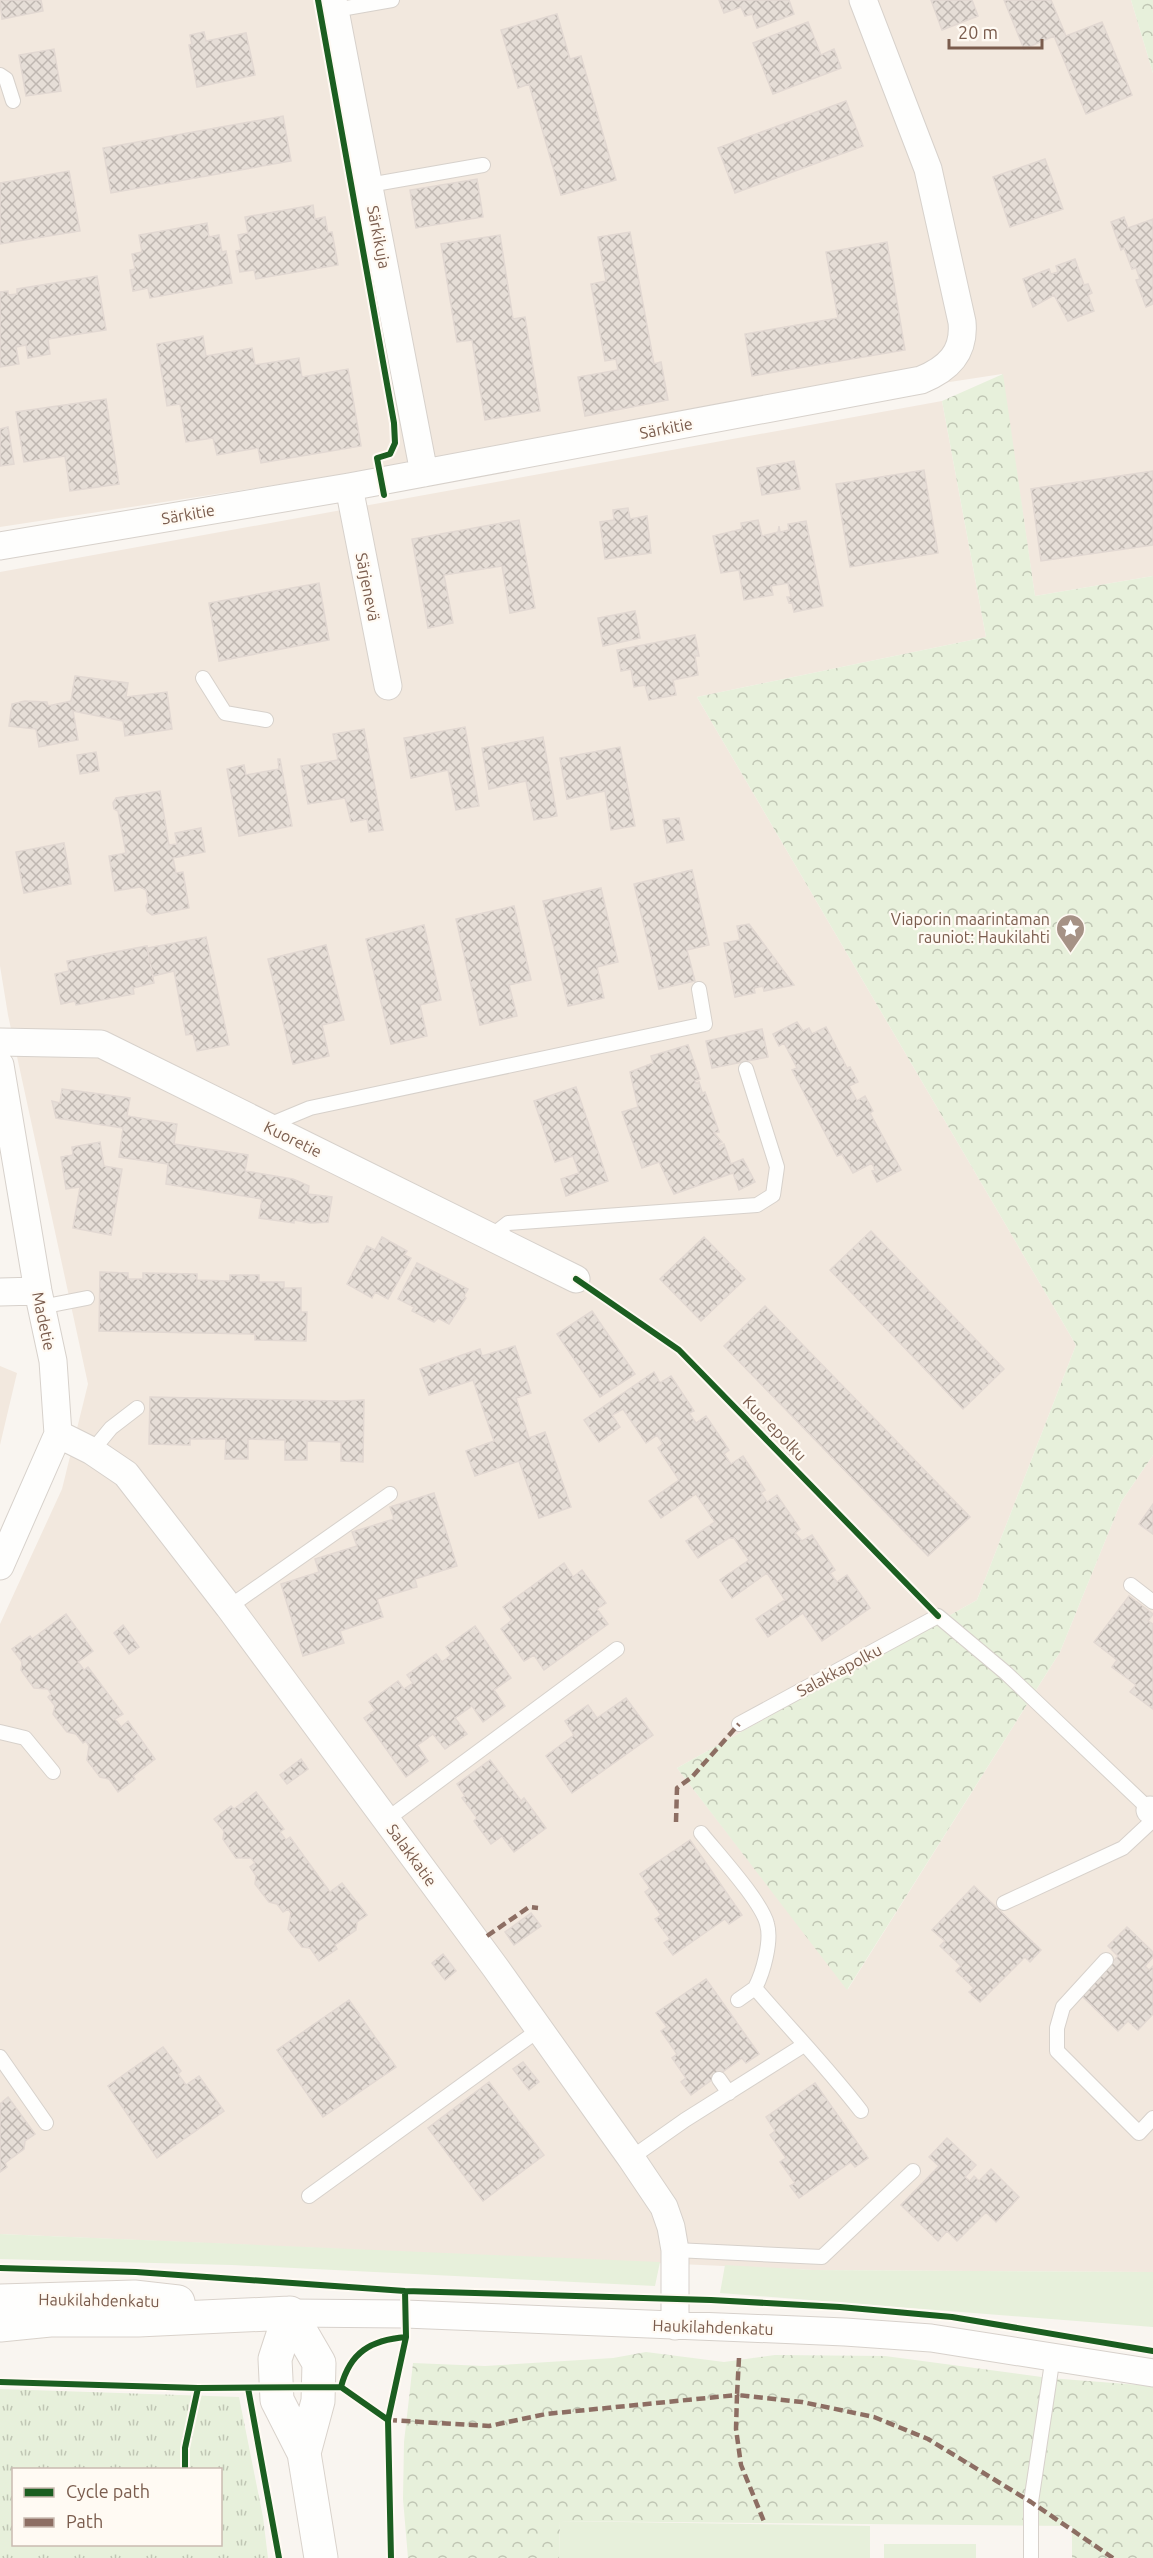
<svg xmlns="http://www.w3.org/2000/svg" width="1153" height="2558" viewBox="0 0 1153 2558" font-family="Ubuntu,sans-serif">
<defs>
<pattern id="forest-crowns" width="20" height="18" patternUnits="userSpaceOnUse" patternTransform="scale(1.5)"><rect width="20" height="18" fill="#e7f0db"/><path d="M2 6a3 3 0 1 1 6 0M12 15a3 3 0 1 1 6 0" fill="none" stroke="#c0c6b4"/></pattern>
<pattern id="park-tufts" width="24" height="20" patternUnits="userSpaceOnUse" patternTransform="scale(1.5)"><rect width="24" height="20" fill="#e7f0db"/><path d="M3 7l-1-3M5 7V3M7 7l1-3M15 17l-1-3M17 17v-4M19 17l1-3" fill="none" stroke="#c0c6b4"/></pattern>
<pattern id="building-cross-hatch" width="8" height="8" patternUnits="userSpaceOnUse" patternTransform="scale(1.5)"><rect width="8" height="8" fill="#e6ded7"/><path d="M0 0l8 8M0 8l8-8" fill="none" stroke="#bfb7b1"/></pattern>
</defs>
<rect width="100%" height="100%" fill="#f9f5f0"/>
<path fill="#f2e8de" d="M0 0H1131L1153 73V576L1035 596 1002 374 0 527Z
M942 401 986 637 697 697 1076 1345 977 1600 677 1768 848 1989 1060 1652 1121 1502 1153 1455V2272L813 2270 0 2234V1624L62 1489 88 1384 8 1015 0 966V572Z
M0 1366 17 1373 0 1445Z"/>
<path fill="#e7f0db" d="M0 2234 660 2262 655 2286 232 2265 0 2259Z
M725 2265 813 2270 1153 2272V2327L720 2293Z
M560 2521 870 2526V2558H559Z
M884 2544H976V2558H884Z"/>
<path fill="url(#forest-crowns)" d="M1131 0H1153V73Z
M1003 374 1035 596 1153 576V1455L1121 1502 1060 1652 847 1990 677 1768 977 1600 1076 1345 697 697 986 637 942 401Z
M646 2352 724 2362 775 2355 885 2356 1049 2378 1153 2386V2558H1072V2526L560 2521 559 2558H408L403 2499 404 2442 413 2363 485 2366 613 2358Z"/>
<path fill="url(#park-tufts)" fill-rule="evenodd" d="M0 2389 239 2397 263 2517 268 2558H0ZM14 2470H220V2544H14Z"/>
<path fill="url(#building-cross-hatch)" stroke="#e2d8d2" stroke-width="1.5" d="M0 0H41L43 11 2 19Z
M719 0H789L794 14 757 28 752 14 745 16 741 7 724 13Z
M931 0H972L978 16 942 30Z
M1004 0H1051L1066 36 1102 22 1132 95 1086 114 1054 36 1024 49Z
M557 14 570 59 581 56 616 180 561 195 529 84 518 88 501 30Z
M808 22 821 55 834 49 841 68 773 94 753 43Z
M204 32 206 41 246 33 255 75 197 87 189 45 192 44 190 35Z
M54 49 61 91 26 96 19 55Z
M846 101 863 146 735 193 718 148Z
M283 116 291 161 111 193 103 148Z
M1045 159 1063 209 1010 227 993 177Z
M69 171 80 231 0 244V183Z
M477 179 483 217 416 228 410 190Z
M313 205 315 219 325 217 328 233 332 232 338 265 256 279 254 270 240 272 236 251 241 250 238 235 248 233 245 217Z
M1124 217 1128 228 1153 219V304L1146 307 1136 280 1140 279 1136 268 1132 269 1124 248 1121 250 1111 222Z
M207 223 209 237 219 235 222 252 226 251 232 283 150 298 148 288 133 291 130 270 135 269 132 254 142 252 139 235Z
M630 232 654 364 661 362 668 400 585 416 578 377 618 370 616 359 605 361 591 284 606 281 598 237Z
M500 235 513 319 525 317 540 411 485 420 472 340 457 342 441 244Z
M887 242 905 350 752 376 745 334 838 318 826 252Z
M1075 259 1084 285 1088 284 1092 293 1088 295 1094 311 1068 321 1054 295 1033 307 1023 279 1049 269 1051 274 1058 272 1056 266Z
M97 276 106 330 48 339 50 354 28 358 26 345 16 347 19 364 0 367V292L8 291V295L17 294V289Z
M203 336 206 356 252 348 255 365 299 358 302 377 348 369 361 446 261 463 258 448 217 455 213 438 186 442 180 404 167 406 157 344Z
M106 399 119 484 70 491 65 456 24 462 16 412Z
M8 427 14 464 0 466V429Z
M794 461 800 489 762 495 757 468Z
M924 470 938 553 850 567 836 484Z
M1153 471V545L1041 561 1031 489Z
M628 508 630 519 647 516 651 553 605 559 600 522 614 520 613 510Z
M519 520 535 608 510 613 502 566 444 575 453 623 428 628 412 539Z
M758 520 762 536 778 532 779 526 780 532 789 530 788 524 806 521 823 606 794 612 792 602 789 603 787 597H791L788 583 771 586 773 595 744 600 739 570 721 573 713 536 742 529 741 523Z
M319 583 329 640 219 661 209 603Z
M635 611 640 638 603 646 598 618Z
M695 635 699 656H695L698 675 673 680 676 695 649 700 645 685 634 687 631 669 621 671 617 650Z
M75 676 128 683 126 697 167 692 172 729 125 736 123 721 73 711 78 740 39 747 36 729 9 726 12 704 25 701 47 702 48 706 71 701Z
M465 727 479 806 456 810 448 770 411 778 404 738Z
M364 729 383 830 369 832 367 819 351 822 345 798 308 804 301 766 338 760 333 734Z
M543 737 557 816 534 820 526 781 489 789 482 748Z
M620 747 635 826 611 830 605 791 567 799 560 758Z
M96 752 99 771 80 774 77 755Z
M278 759H280L292 826 239 836 227 769 244 765 246 775 279 769Z
M160 791 169 845 177 844 175 833 201 828 205 852 173 858 176 873 183 872 189 908 152 915 147 911 146 906 148 902 146 890 140 887 115 891 109 856 126 853 118 811 114 809 113 803 116 798Z
M679 818 684 840 667 843 663 820Z
M64 843 71 884 24 893 16 852Z
M692 870 709 945 687 950 695 981 659 989 634 884Z
M601 888 618 962 597 967 604 998 568 1006 543 901Z
M514 906 531 980 509 985 517 1016 480 1025 456 919Z
M749 924 794 985 764 991 763 986 754 988 755 993 735 997 724 943 740 940 737 926Z
M424 925 441 1000 420 1005 427 1036 391 1044 366 939Z
M206 937 229 1045 197 1051 193 1034 186 1035 174 971 153 976 147 948Z
M326 945 344 1020 322 1025 329 1056 293 1064 268 959Z
M147 946 154 983 133 988 134 994 76 1005 75 1001 61 1004 55 974 69 971 67 961Z
M797 1022 803 1031 809 1028 812 1034 826 1027 847 1068 850 1067 858 1082 849 1086 857 1101 865 1096 873 1111 870 1113 901 1170 877 1182 872 1171 875 1170 872 1163 853 1173 842 1154 837 1156 792 1070 797 1068 784 1043 779 1046 773 1034Z
M762 1029 768 1057 712 1068 706 1041Z
M688 1045 700 1079 695 1081 696 1083 699 1082 702 1092 700 1094 705 1092 719 1132 714 1133 722 1142 718 1144 719 1146 724 1144 731 1164 743 1159 755 1182 739 1190 733 1173 674 1194 659 1162 642 1168 622 1112 638 1107 630 1072 653 1063 651 1056Z
M576 1087 608 1181 566 1196 561 1179 579 1173 573 1156 555 1162 534 1101Z
M62 1089 130 1098 127 1116 177 1124 174 1144 248 1155 245 1171 293 1179 309 1186 308 1194 332 1197 328 1222 311 1223 294 1220V1223L259 1218 262 1199 166 1184 168 1164 119 1157 123 1128 56 1118 52 1101 60 1103Z
M100 1142 104 1166 122 1169 111 1235 73 1228 80 1187 66 1189 61 1157 73 1155 72 1147Z
M871 1231 1004 1369 963 1409 830 1270Z
M382 1237 407 1251 404 1255 411 1258 388 1299 375 1292 372 1298 347 1284 367 1246 375 1250Z
M704 1237 745 1279 701 1321 660 1279Z
M417 1263 468 1289 464 1296 466 1298 449 1324 438 1318 434 1322 412 1311 414 1307 398 1299Z
M100 1272 128 1273V1279H143V1273L197 1274V1280L230 1281V1275H259V1282H284V1288H301V1312H307L306 1341 255 1340V1334L99 1331Z
M765 1306 970 1517 928 1556 724 1346Z
M592 1311 635 1374 600 1397 557 1334Z
M515 1346 531 1393 516 1398 529 1438 545 1432 571 1507 539 1518 519 1461 475 1476 466 1451 494 1441 473 1380 429 1395 420 1369 480 1349 482 1356Z
M654 1372 660 1383 671 1376 694 1411 689 1413 696 1423 706 1416 729 1450 724 1454 731 1464 743 1456 765 1490 761 1493 767 1502 777 1495 800 1529 795 1533 802 1541 812 1535 835 1570 830 1573 837 1582 847 1575 870 1608 822 1641 803 1613 768 1637 756 1619 785 1600 767 1573 732 1598 720 1580 749 1560 734 1538H729L698 1558 686 1541 715 1522 696 1494 661 1518 649 1501 679 1480 658 1448 663 1444 657 1435 646 1443 623 1409 612 1415 620 1427 599 1442 584 1420Z
M150 1397 340 1401 364 1400 363 1462 341 1461V1442L307 1441V1460H285V1440L248 1439V1459H225L226 1439H190V1445L149 1444Z
M434 1493 457 1566 415 1579 417 1587 377 1599 383 1617 340 1631 344 1643 303 1656 281 1584 319 1572 315 1559 357 1546 352 1532 394 1519 390 1507Z
M1153 1504V1534L1139 1524Z
M564 1563 573 1577 582 1570 606 1603 597 1609 608 1624 544 1670 534 1655 524 1661 501 1629 512 1620 503 1607Z
M1129 1596 1153 1614 1148 1621 1153 1624V1709L1130 1692 1136 1685 1112 1667 1117 1660 1094 1642Z
M66 1614 93 1651 78 1662 84 1670 88 1667 123 1714 115 1719 121 1727 128 1721 155 1759 133 1776 135 1779 118 1792 109 1779 100 1777 87 1760 89 1746 86 1741 83 1743 76 1734 67 1732 53 1714 55 1706 48 1697 51 1694 48 1689 34 1688 21 1670 22 1662 12 1649 30 1636 32 1639Z
M123 1625 139 1647 129 1654 114 1633Z
M475 1626 511 1678 494 1690 505 1706 483 1722 472 1706 455 1718 467 1734 445 1749 433 1734 422 1742 417 1745 428 1761 406 1777 364 1718 375 1710 369 1702 398 1681 404 1689 413 1683 407 1675 436 1654 442 1662 451 1655 446 1647Z
M626 1698 653 1735 572 1793 546 1756 574 1735 565 1721 588 1705 597 1718Z
M301 1759 308 1769 287 1784 280 1775Z
M490 1760 521 1801 524 1798 546 1828 514 1852 502 1836 491 1844 474 1821 477 1818 462 1798 465 1796 457 1784Z
M256 1792 284 1829 280 1832 286 1840 290 1837 330 1892 342 1883 367 1915 357 1922 356 1930 335 1945 337 1949 319 1961 310 1948 302 1947 288 1929 291 1913 288 1909 283 1912 277 1904 269 1902 255 1884 256 1876 250 1867 255 1863 251 1858H236L223 1839 224 1831 214 1819 231 1806 234 1809Z
M690 1840 742 1915 729 1924 725 1919 673 1955 664 1943 670 1939 655 1919 661 1915 645 1892 650 1888 640 1874Z
M974 1886 1041 1950 1030 1962 1025 1957 980 2002 969 1992 974 1988 956 1971 961 1966 940 1946 945 1941 932 1930Z
M531 1913 541 1926 514 1945 505 1932Z
M1127 1927 1153 1952V1957L1145 1966 1149 1970 1153 1966V2014L1138 2030 1128 2021 1118 2031 1081 1995 1118 1956 1108 1946Z
M443 1954 456 1971 445 1980 432 1963Z
M706 1979 759 2054 746 2063 742 2058 691 2095 681 2082 686 2078 672 2058 677 2054 661 2031 667 2027 656 2013Z
M349 2000 396 2067 323 2117 277 2050Z
M163 2047 181 2071 178 2074 186 2085 199 2076 224 2111 157 2158 108 2086Z
M523 2062 539 2082 529 2090 513 2069Z
M489 2082 544 2155 483 2201 428 2128Z
M815 2083 868 2158 855 2167 851 2162 799 2198 790 2186 795 2183 780 2162 786 2158 770 2135 775 2131 766 2117Z
M8 2097 35 2134 25 2141 24 2149 5 2163 7 2167 0 2172V2104Z
M947 2138 976 2165 965 2177 970 2181 974 2176 979 2181 991 2169 1019 2197 996 2222 986 2212 957 2241 947 2231 938 2241 901 2205 939 2166 929 2157Z"/>
<g fill="none" stroke-linecap="round" stroke-linejoin="round">
<defs>
<path id="service" d="M335 10 392 0
M0 75 6 79 13 101
M369 185 483 165
M203 678 225 713 266 720
M269 1125 310 1108 705 1024 699 989
M490 1237 508 1223 757 1205 773 1195 777 1167 746 1069
M41 1307 87 1298
M92 1451 111 1428 137 1408
M1131 1585 1153 1602
M229 1607 390 1494
M739 1724 938 1616 1006 1673 1150 1810
M0 1732 25 1738 53 1772
M386 1820 617 1649
M701 1833C717 1853 762 1902 767 1924 772 1941 763 1973 755 1988 790 2029 828 2068 861 2111
M1004 1903 1123 1848 1153 1820
M1106 1960 1063 2007 1057 2028V2051L1139 2133 1153 2118
M738 2000 755 1988
M0 2057 46 2123
M719 2079 729 2093
M631 2158 685 2120 804 2045
M309 2196 540 2029
M675 2250 822 2257 913 2171
M1031 2558V2502L1053 2356"/>
<path id="minor" d="M333 0 424 473
M349 487 388 686
M0 546 349 487 921 380C948 369 965 353 962 322L928 169 863 0
M0 1042 101 1044 576 1279
M0 1065 38 1291 53 1361 58 1434 0 1566
M0 1292 38 1291
M58 1434 92 1451 126 1474 229 1607 495 1967 631 2158 664 2207 671 2227 675 2250V2326
M1150 1810 1153 1812
M290 2313 405 2314 845 2332 931 2338 1153 2373"/>
<path id="secondary" d="M0 2301 134 2297 178 2302
M290 2313 275 2359 277 2400 304 2453 321 2558
M290 2313 319 2363 318 2401 304 2453
M0 2325 50 2320H138L290 2313"/>
</defs>
<use href="#service" stroke="#d7d1cb" stroke-width="16"/>
<use href="#minor" stroke="#d7d1cb" stroke-width="29"/>
<use href="#secondary" stroke="#d9d2cb" stroke-width="35"/>
<use href="#service" stroke="#fefefd" stroke-width="14"/>
<use href="#minor" stroke="#fefefd" stroke-width="27"/>
<use href="#secondary" stroke="#fefefd" stroke-width="33"/>
<path stroke="#8d6e63" stroke-width="4.5" stroke-dasharray="9 4.5" stroke-linecap="butt" d="M676 1822 677 1788 692 1777 739 1724
M487 1936 529 1907 538 1908
M739 2358 737 2395 802 2402 874 2417 928 2439 1031 2502 1113 2558
M388 2420 489 2426 546 2414 737 2395 736 2429 741 2465 765 2524"/>
<defs>
<path id="cycleway" d="M318 0 394 423 395 443 390 454 377 458 384 495
M576 1279 679 1350 938 1616
M0 2268 136 2272 405 2291 711 2300 840 2307 952 2317 1153 2351
M0 2382 198 2388 341 2387 388 2420
M341 2387C350 2352 371 2340 406 2337
M248 2388 279 2558
M185 2470V2448L198 2388
M391 2558 388 2420 406 2337 405 2291"/>
</defs>
<use href="#cycleway" stroke="#fffaf3" stroke-width="10"/>
<use href="#cycleway" stroke="#1b5e20" stroke-width="6"/>
</g>
<defs>
<symbol id="sight-pin" viewBox="-11 -11 22 30"><path d="M0 17L-7.5 6A9.5 9.5 0 1 1 7.5 6Z" fill="#a69286" stroke="#fffaf3"/><path d="M0-6L1.8-2.2L6-1.7L2.9 1.2L3.7 5.4L0 3.3L-3.7 5.4L-2.9 1.2L-6-1.7L-1.8-2.2Z" fill="#fff"/></symbol>
</defs>
<g fill-rule="evenodd">
<use href="#sight-pin" x="1054" y="912" width="33" height="45"/>
</g>
<g text-anchor="middle" dominant-baseline="central" stroke-width="4.5" stroke-linejoin="round" paint-order="stroke">
<g font-size="16" fill="#7a5c4d" stroke="#fffaf3">
<text transform="translate(379 237) rotate(79)">Särkikuja</text>
<text transform="translate(666 428) rotate(-11)">Särkitie</text>
<text transform="translate(188 514) rotate(-10)">Särkitie</text>
<text transform="translate(368 587) rotate(79)">Särjenevä</text>
<text transform="translate(293 1139) rotate(26)">Kuoretie</text>
<text transform="translate(44 1321) rotate(78)">Madetie</text>
<text transform="translate(775 1428) rotate(46)">Kuorepolku</text>
<text transform="translate(839 1670) rotate(-28)">Salakkapolku</text>
<text transform="translate(412 1855) rotate(54)">Salakkatie</text>
<text transform="translate(99 2300) rotate(1)">Haukilahdenkatu</text>
<text transform="translate(713 2327) rotate(2)">Haukilahdenkatu</text>
</g>
<g font-size="16" fill="#7a5c4d" stroke="#fffaf3" text-anchor="end">
<text x="1050" y="919">Viaporin maarintaman<tspan x="1050" dy="18">rauniot: Haukilahti</tspan></text>
</g>
</g>
<rect x="12" y="2468" width="210" height="78" fill="#fffaf3" stroke="#cabbb1" stroke-width="1.5"/>
<rect x="24" y="2488" width="30" height="9" fill="#1b5e20" stroke="#cabbb1" stroke-width="1.5"/>
<text x="66" y="2498" font-size="18" fill="#7a5c4d">Cycle path</text>
<rect x="24" y="2518" width="30" height="9" fill="#8d6e63" stroke="#cabbb1" stroke-width="1.5"/>
<text x="66" y="2528" font-size="18" fill="#7a5c4d">Path</text>
<path d="M949 39v9h93v-9" fill="none" stroke="#7a5c4d" stroke-width="3"/>
<text x="958" y="39" font-size="18" fill="#7a5c4d" stroke="#fffaf3" stroke-width="4.5" paint-order="stroke">20 m</text>
</svg>
